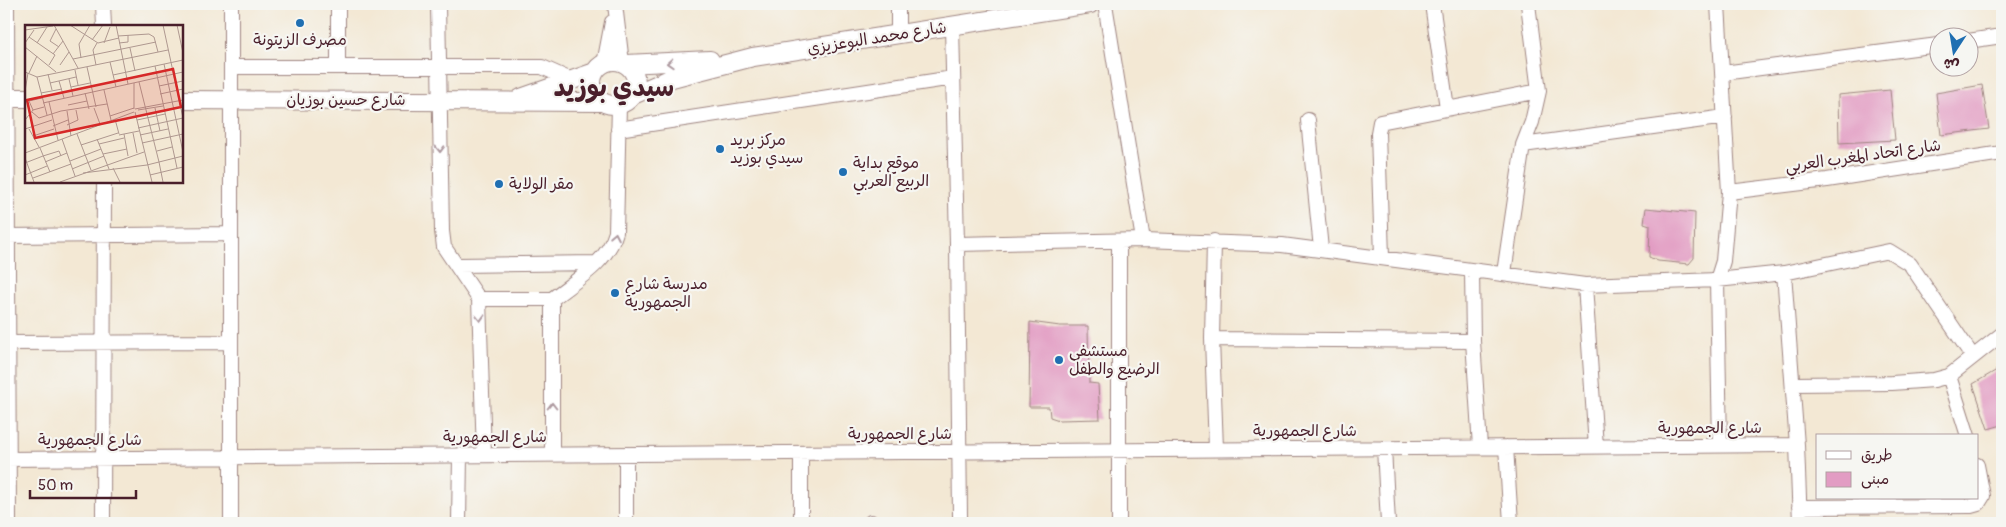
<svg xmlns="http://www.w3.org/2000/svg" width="2006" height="527" viewBox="0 0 2006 527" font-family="Pangolin,'Playpen Sans Arabic',sans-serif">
<rect width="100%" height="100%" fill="#f6f6f2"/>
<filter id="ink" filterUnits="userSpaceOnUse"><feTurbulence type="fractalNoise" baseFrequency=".02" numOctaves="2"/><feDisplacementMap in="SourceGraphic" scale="10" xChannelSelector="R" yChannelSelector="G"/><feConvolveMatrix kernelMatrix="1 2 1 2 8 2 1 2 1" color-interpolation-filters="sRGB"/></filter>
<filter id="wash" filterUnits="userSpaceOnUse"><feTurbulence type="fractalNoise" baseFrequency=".0096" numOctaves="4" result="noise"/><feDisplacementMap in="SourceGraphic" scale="20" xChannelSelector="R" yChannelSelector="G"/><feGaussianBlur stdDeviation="1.12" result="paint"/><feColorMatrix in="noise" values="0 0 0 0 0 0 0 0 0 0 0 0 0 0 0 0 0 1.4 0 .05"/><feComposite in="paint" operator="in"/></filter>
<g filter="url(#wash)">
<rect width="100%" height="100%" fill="#f3e8d4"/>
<g id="blocks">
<path fill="#e29cc3" d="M1982 85 1989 129 1941 135 1936 93Z
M1890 90 1895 140 1839 143 1838 95Z
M1646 208 1695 213 1694 258 1689 264 1658 261 1649 257 1650 225 1644 223Z
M1030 322 1060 326H1088L1089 383 1098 384 1100 419 1059 420 1050 417 1049 407H1029Z
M2002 367V425L1988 429 1973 384Z"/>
</g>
</g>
<g filter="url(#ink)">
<use href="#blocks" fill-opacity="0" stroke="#9e8480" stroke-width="1"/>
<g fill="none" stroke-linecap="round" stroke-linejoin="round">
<defs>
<path id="minor" d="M7 4 9 523
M103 4 104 26
M231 4V523
M438 4 442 231 444 247 479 299 484 455
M615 4 622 63
M898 4V34
M1105 4 1143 240
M1432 4 1447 108
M1718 4 1729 192 1723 261 1717 280 1720 446
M952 26 957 244 960 516
M1968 41 2002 36
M604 64 612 22
M231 67H542L571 80
M338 67V4
M1723 73 1938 45
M1308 120 1321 249
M618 129 953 78
M1523 145 1725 117
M1729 192 1827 180 2002 153
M4 236 231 234
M1214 241 1212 339 1216 449
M1119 242V523
M957 244 1143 240 1282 245 1585 285 1717 280 1784 273 1889 251 1910 264 1973 357
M1382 257 1378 133 1380 122 1539 91
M458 265 597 263
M1472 271 1473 341 1480 447
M1504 273 1523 145 1532 122 1539 91 1528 4
M1784 273 1797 445 1800 523
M1585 285 1596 447
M479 299H552
M1212 339 1473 341
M4 343 231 342
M1949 376 1968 436
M1793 384 1892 383 1934 380 1949 376 2002 334
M1506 447 1511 523
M1384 448 1388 523
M552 454V299C576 280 608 262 616 232L619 105
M626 454V523
M4 459 1797 445
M1799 507 1971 506 1978 504 1983 496 1977 465
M871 522V523
M103 523 104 181
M459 523 460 455
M801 523V453"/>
<path id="major" d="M592 83a22 22 0 1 1 44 0a22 22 0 1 1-44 0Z
M626 64 710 60
M633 95 672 78 753 57 1090 4
M4 98H26
M521 98 595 72
M181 100 602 102"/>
</defs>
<use href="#minor" stroke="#9e8480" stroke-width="16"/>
<use href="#major" stroke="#9e8480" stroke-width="20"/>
<use href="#minor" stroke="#fff" stroke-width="14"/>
<use href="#major" stroke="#fff" stroke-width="18"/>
</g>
<defs><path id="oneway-chevron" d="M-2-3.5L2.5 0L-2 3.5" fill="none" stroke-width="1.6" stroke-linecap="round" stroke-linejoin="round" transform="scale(1.25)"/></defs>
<g stroke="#ae9aa0">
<use href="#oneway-chevron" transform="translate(670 63) rotate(177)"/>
<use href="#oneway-chevron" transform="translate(440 149) rotate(89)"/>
<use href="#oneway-chevron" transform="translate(615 236) rotate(-79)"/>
<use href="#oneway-chevron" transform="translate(480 318) rotate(88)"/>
<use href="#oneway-chevron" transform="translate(552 406) rotate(-90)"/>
</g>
</g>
<g fill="#1f6fb2" stroke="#f6f6f2" stroke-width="2">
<circle cx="300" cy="23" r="5"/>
<circle cx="720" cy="149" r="5"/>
<circle cx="843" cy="172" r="5"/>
<circle cx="499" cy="184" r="5"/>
<circle cx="615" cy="293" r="5"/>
<circle cx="1059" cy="360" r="5"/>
</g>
<g text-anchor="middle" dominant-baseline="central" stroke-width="4.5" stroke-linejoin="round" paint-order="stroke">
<g font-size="16" fill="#4a1f2b" stroke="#f6f6f2">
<text transform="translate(877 38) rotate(-9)">شارع محمد البوعزيزي</text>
<text x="346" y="100">شارع حسين بوزيان</text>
<text transform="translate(1863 156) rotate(-8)">شارع اتحاد المغرب العربي</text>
<text x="1710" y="428">شارع الجمهورية</text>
<text x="1305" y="431">شارع الجمهورية</text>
<text x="900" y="434">شارع الجمهورية</text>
<text x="495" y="437">شارع الجمهورية</text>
<text x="90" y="440">شارع الجمهورية</text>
</g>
<g font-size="16" fill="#4a1f2b" stroke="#f6f6f2" text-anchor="start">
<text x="300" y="40" text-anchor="middle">مصرف الزيتونة</text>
<text x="730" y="140">مركز بريد<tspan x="730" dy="18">سيدي بوزيد</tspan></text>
<text x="853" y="163">موقع بداية<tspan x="853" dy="18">الربيع العربي</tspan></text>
<text x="509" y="184">مقر الولاية</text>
<text x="625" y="284">مدرسة شارع<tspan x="625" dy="18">الجمهورية</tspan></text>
<text x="1069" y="351">مستشفى<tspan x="1069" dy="18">الرضيع والطفل</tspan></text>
</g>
<g font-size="26" font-weight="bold" fill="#4a1f2b" stroke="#f6f6f2">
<text x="614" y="88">سيدي بوزيد</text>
</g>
</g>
<g transform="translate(25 25)">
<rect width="158" height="158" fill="#f3e8d4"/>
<path fill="none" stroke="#af9890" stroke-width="1" d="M29 0 53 43M45 0 73 18 94 13M91 0 103 59M138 0 158 93M152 0 158 28M31 4 25 16 34 22M0 5 28 1M93 11 124 9 129 12 133 27M4 12 30 30 24 40M67 15 78 0M0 18 9 5M12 18 22 2M79 18 85 2M94 18 103 17V10M0 22 31 47M105 23 110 46M28 29 38 16M56 33 54 19 65 0M48 34 131 17M85 37 91 62M139 39 158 127M35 40 44 27M71 40 68 25 72 18M130 41 152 143M62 42 71 82M50 45 53 60M0 47 12 52 143 25M4 48 12 31M23 49 27 65M88 50 158 35M12 52 22 90M44 54 48 71M34 56 39 73M114 57 134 137M25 58 51 52M109 58V84M134 61 158 56M46 62 65 58M79 65 86 95M0 66 3 48M16 68 37 64M60 68 64 84M135 69 158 64M24 77 33 115M18 78 158 47M43 80 62 76M69 83 75 99M130 83 135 106M110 84 158 75M8 85 4 76 17 73M113 85 138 81M42 86 46 111M7 87 14 93 36 86 82 79M110 87 127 157M85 91 109 83M90 94 94 109M0 95 8 85 19 82M112 95 140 89M42 100 53 95 51 85M28 101 43 95M113 103 158 93M0 104 27 95M4 104 14 122M108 108 112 128M52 109 66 145M99 109 103 131M94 110 114 106M115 110 143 104M8 111 29 104M37 114 50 151M72 114 84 144M117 118 158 109M74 119 99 113M56 120 93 108M15 123 25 147M132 126 147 122M0 128 109 87M78 129 102 124M18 131 34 126 36 131M0 133 9 157M45 136 76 124M20 137 42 128M134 137 138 157M0 138 18 131M88 143 95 157M47 144 79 131M58 148 122 140 158 131M0 150 22 141M125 150 158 142M8 153 46 139M35 157 119 127"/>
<path fill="#d62828" fill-opacity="0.15" stroke="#d62828" stroke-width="2.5" d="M148 44 156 82 10 113 2 75Z"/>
<rect width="158" height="158" fill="none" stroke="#4a1f2b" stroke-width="2.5"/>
</g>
<rect width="2006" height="527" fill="none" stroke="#f6f6f2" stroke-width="20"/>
<rect x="1816" y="434" width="162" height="65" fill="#f6f6f2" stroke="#b1a0a2"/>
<rect x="1826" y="451" width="25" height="8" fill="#ffffff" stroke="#b1a0a2"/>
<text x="1861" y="460" font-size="15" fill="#4a1f2b">طريق</text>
<rect x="1826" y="472" width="25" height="15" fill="#e29cc3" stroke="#b1a0a2"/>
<text x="1861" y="484" font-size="15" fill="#4a1f2b">مبنى</text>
<g transform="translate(1954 52) rotate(192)"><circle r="24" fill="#f6f6f2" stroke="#b1a0a2"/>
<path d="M0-4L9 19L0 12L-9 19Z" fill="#1f6fb2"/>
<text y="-8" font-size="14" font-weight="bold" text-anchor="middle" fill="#4a1f2b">ش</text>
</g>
<path d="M30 490v8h106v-8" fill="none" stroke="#4a1f2b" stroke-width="2.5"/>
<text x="38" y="490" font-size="15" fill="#4a1f2b" stroke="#f6f6f2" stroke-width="4" paint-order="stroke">50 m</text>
</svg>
